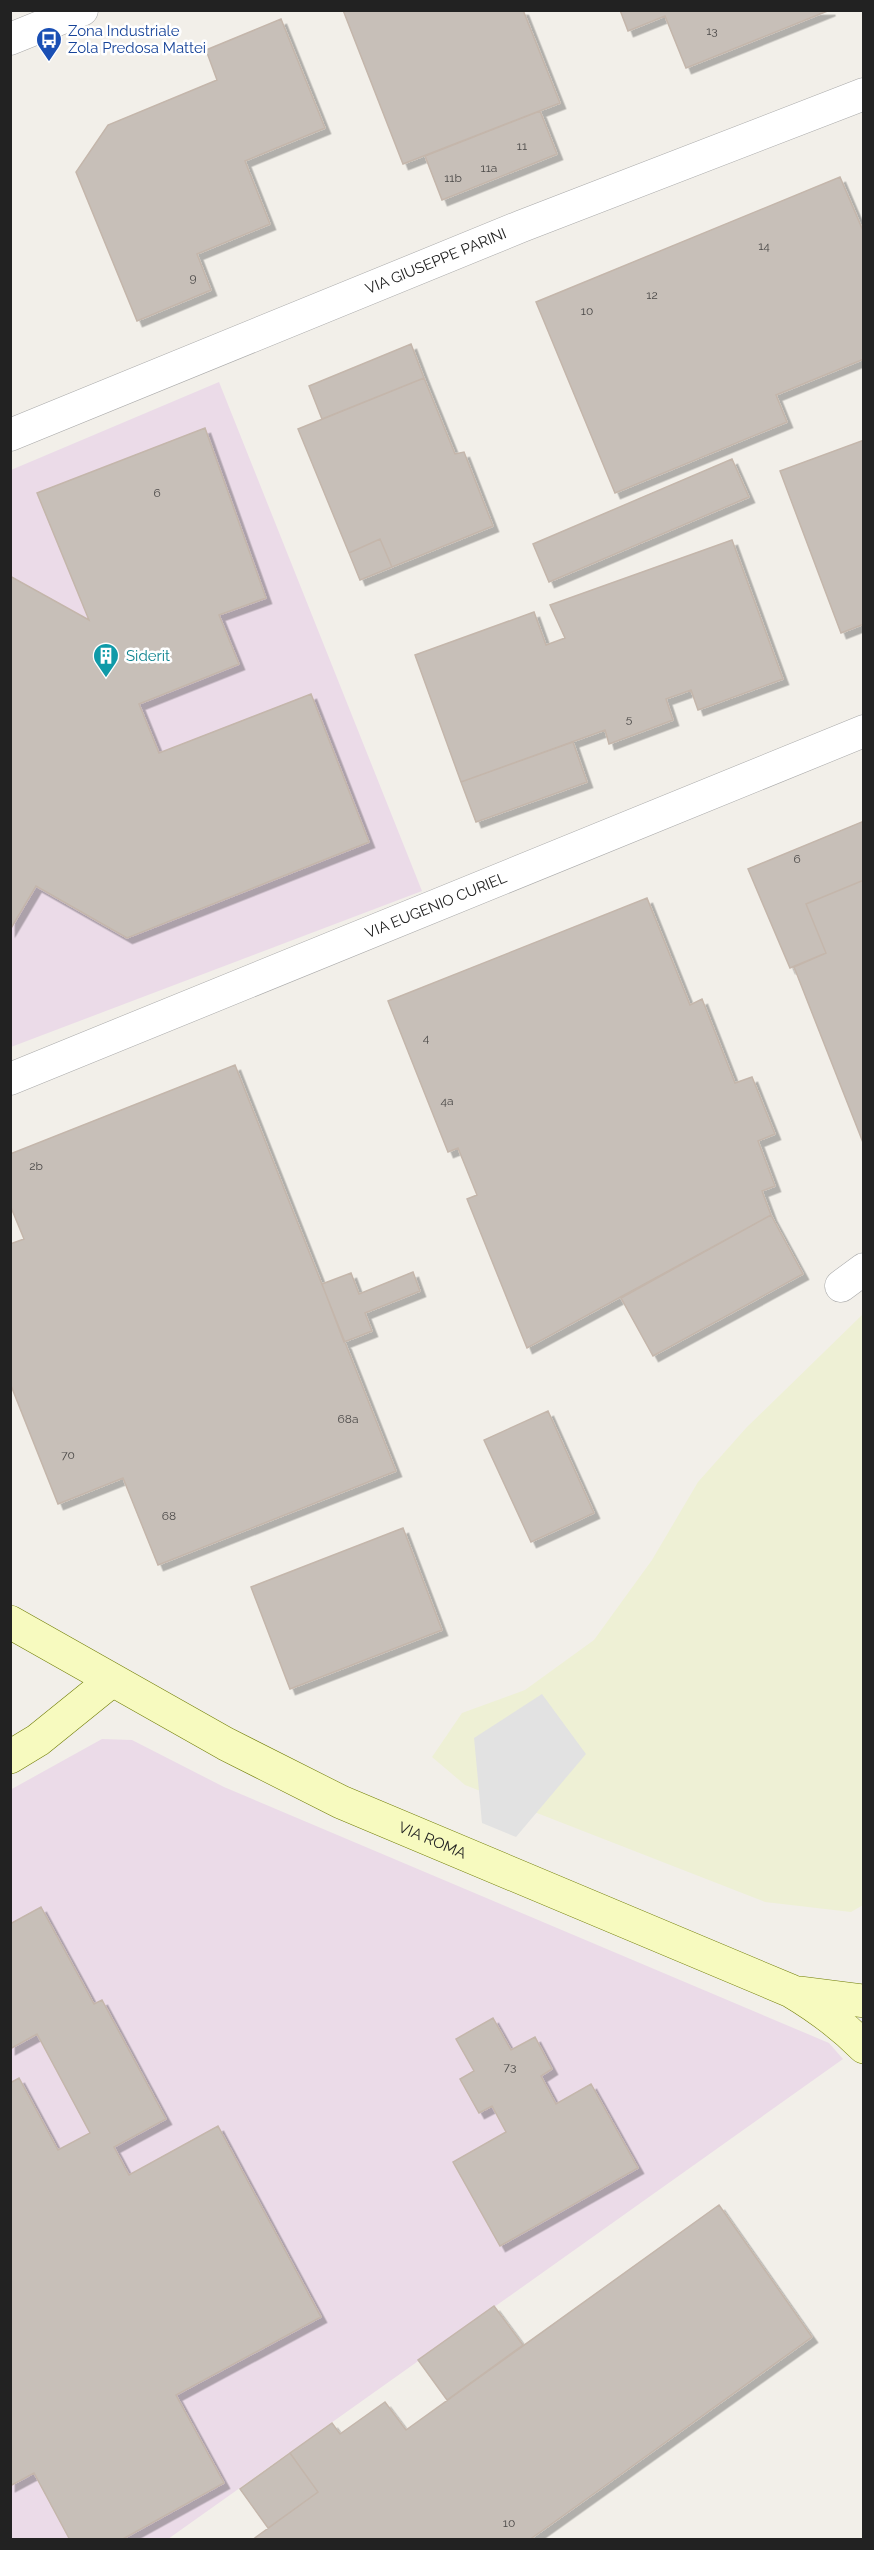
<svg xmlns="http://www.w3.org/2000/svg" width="874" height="2550" viewBox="0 0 874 2550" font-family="Raleway,sans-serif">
<defs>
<filter id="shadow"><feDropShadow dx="5.5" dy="5.5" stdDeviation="0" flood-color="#0004"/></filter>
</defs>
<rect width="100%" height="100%" fill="#f2efe9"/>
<path fill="#ebdbe8" d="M219 382 422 891 11 1047V470Z
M102 1739 132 1740 224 1787 829 2043 843 2059 168 2539H11L10 1790Z"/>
<path fill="#eef0d5" d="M863 1314V1905L851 1912 765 1902 465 1785 432 1757 462 1713 525 1690 594 1640 652 1560 698 1482 747 1427Z"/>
<path fill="#e2e2e2" d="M542 1694 586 1754 516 1837 482 1823 474 1738Z"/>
<path fill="#c7bfb8" stroke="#c4b6ab" stroke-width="1.5" filter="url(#shadow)" d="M343 10H523L560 103 403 164Z
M620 10H830L686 68 665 16 628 31Z
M281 19 325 128 245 161 270 224 197 254 211 290 137 321 76 172 108 125 217 80 206 50Z
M540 111 557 154 442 200 425 156Z
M840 177 864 233V359L776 395 787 422 615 493 536 302Z
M411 344 424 378 322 419 309 386Z
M424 378 455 454 464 452 493 526 392 567 380 539 349 553 298 429Z
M205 428 266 598 219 615 239 664 139 704 159 753 311 694 369 842 127 938 36 886 10 930V576L89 620 37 493Z
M205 428 266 598 219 615 239 664 139 704 159 753 311 694 369 842 127 938 36 886 10 930V576L89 620 37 493Z
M864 440V624L841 633 780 471Z
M732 459 749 497 549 582 533 544Z
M380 539 392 567 360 580 349 553Z
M732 540 783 679 698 710 691 690 666 699 673 720 609 744 605 730 461 782 415 655 534 612 546 645 565 638 550 605Z
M573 742 587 782 476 822 461 782Z
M864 821V880L806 904 826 953 790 968 748 869Z
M864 880V1145L794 967 826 953 806 904Z
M647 898 690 1005 702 999 735 1083 752 1077 775 1134 758 1141 775 1186 762 1191 771 1215 527 1348 467 1199 477 1195 458 1148 448 1152 388 1001Z
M235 1065 396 1471 158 1565 123 1478 58 1504 10 1383V1244L24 1239 10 1205V1154Z
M771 1215 803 1274 653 1356 621 1298Z
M413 1272 420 1291 365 1313 372 1331 344 1342 322 1284 351 1273 359 1294Z
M548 1411 594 1513 531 1542 484 1440Z
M403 1528 442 1630 290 1689 251 1587Z
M41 1907 94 2004 102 2000 166 2119 114 2147 129 2175 218 2126 321 2317 176 2395 224 2483 121 2540H70L34 2473 10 2486V2083L19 2078 58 2150 90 2133 37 2034 10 2049V1924Z
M493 2018 511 2050 535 2037 552 2069 541 2076 556 2104 591 2084 638 2168 500 2246 453 2162 506 2132 492 2106 479 2113 460 2079 474 2071 456 2039Z
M719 2205 812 2337 613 2480 529 2540H252L318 2492 290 2453 332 2423 340 2434 385 2402 406 2430Z
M494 2306 523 2345 447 2400 418 2360Z
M290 2453 318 2492 268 2528 240 2489Z"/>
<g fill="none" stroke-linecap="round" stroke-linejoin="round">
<defs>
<g id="street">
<path d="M10 39 82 10"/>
<path id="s1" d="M10 435 522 226 864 94"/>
<path id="s2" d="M10 1079 864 731"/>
<path d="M841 1286 864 1269"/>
</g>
<g id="secondary">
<path id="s3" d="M10 1622 226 1744 341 1802 791 1991C818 2007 841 2024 864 2047"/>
<path d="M10 1757 38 1740 111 1681"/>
<path d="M801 1993 864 2001"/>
</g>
</defs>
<use href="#street" stroke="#a9a9a9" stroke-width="33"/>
<use href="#secondary" stroke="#707d05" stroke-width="34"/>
<use href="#street" stroke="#fff" stroke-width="32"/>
<use href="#secondary" stroke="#f7fabf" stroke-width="33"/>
</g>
<defs>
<symbol id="bus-pin" viewBox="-11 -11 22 30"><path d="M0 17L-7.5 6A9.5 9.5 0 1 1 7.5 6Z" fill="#1a4fb4" stroke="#fff"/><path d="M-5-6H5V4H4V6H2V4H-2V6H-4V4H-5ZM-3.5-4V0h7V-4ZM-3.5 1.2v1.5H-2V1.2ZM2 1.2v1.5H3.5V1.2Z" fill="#fff"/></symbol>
<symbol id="building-pin" viewBox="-11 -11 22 30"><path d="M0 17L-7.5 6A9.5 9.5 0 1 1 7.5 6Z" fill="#0f9aa8" stroke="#fff"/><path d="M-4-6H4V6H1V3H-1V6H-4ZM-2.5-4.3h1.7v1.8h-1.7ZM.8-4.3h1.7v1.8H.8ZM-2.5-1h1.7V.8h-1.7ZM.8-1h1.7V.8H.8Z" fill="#fff"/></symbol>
</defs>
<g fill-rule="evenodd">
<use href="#bus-pin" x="34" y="25" width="30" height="40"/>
<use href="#building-pin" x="91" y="641" width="30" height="40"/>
</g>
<g text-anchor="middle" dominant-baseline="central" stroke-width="5" stroke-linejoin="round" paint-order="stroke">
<g font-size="12" fill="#4b4948">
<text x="712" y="31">13</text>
<text x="522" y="146">11</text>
<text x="489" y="168">11a</text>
<text x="453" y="178">11b</text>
<text x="764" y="246">14</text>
<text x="193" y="278">9</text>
<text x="652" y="295">12</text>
<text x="587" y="311">10</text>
<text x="157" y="493">6</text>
<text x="629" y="719">5</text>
<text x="797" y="859">6</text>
<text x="426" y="1038">4</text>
<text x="447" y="1101">4a</text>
<text x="36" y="1166">2b</text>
<text x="348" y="1419">68a</text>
<text x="68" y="1455">70</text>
<text x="169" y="1516">68</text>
<text x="510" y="2067">73</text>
<text x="509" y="2523">10</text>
</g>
<g font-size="15" fill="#164399" stroke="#fff" text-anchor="start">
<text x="68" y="31">Zona Industriale<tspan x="68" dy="17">Zola Predosa Mattei</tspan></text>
</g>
<g font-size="15" fill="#222" stroke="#fff">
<text stroke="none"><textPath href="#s1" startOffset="460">VIA GIUSEPPE PARINI</textPath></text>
<text stroke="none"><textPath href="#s2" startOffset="460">VIA EUGENIO CURIEL</textPath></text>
<text stroke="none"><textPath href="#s3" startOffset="476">VIA ROMA</textPath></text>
</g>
<g font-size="15" fill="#0d838f" stroke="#fff" text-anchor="start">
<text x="126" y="656">Siderit</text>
</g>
</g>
<rect width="874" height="2550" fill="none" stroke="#222222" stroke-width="24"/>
</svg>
